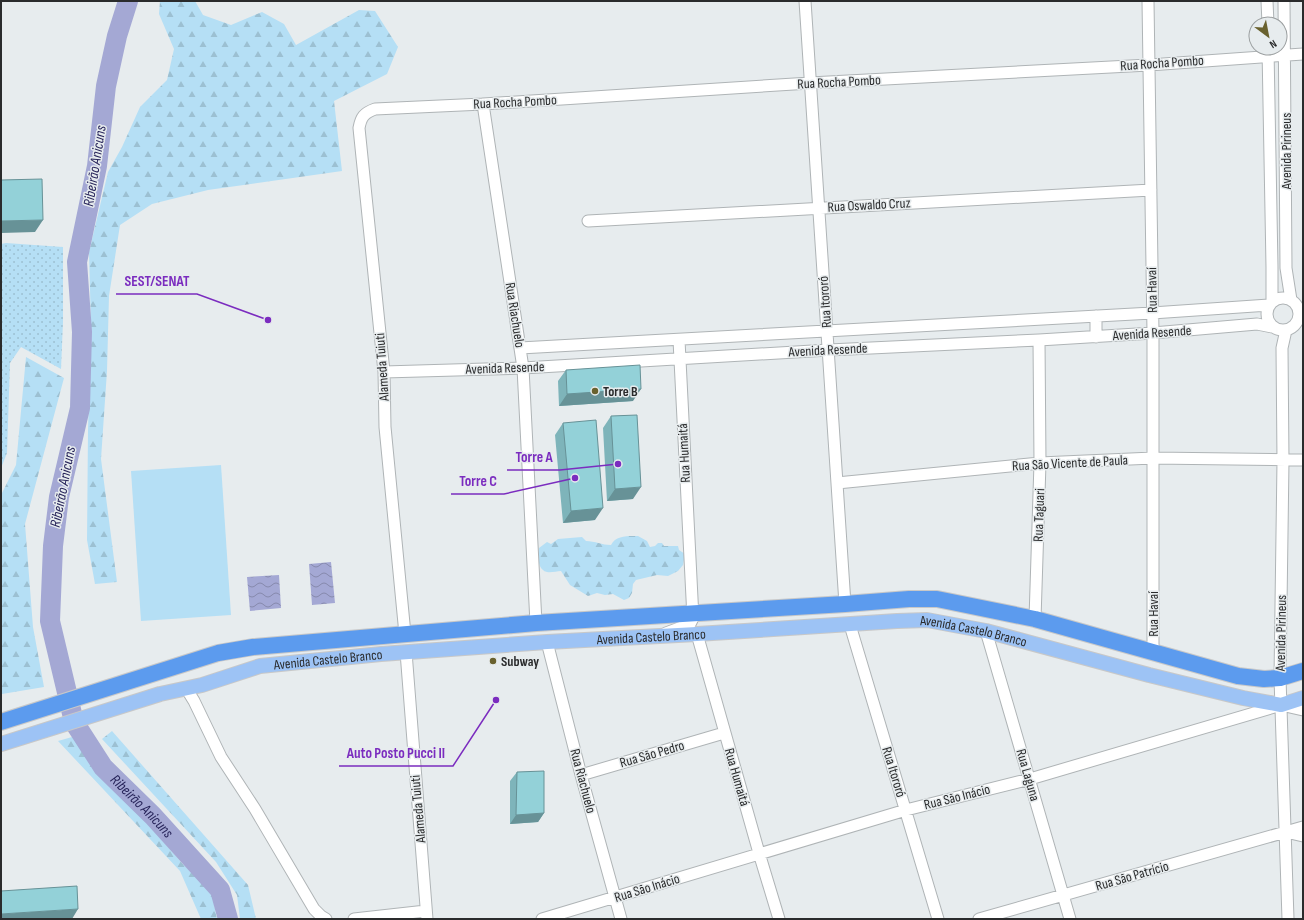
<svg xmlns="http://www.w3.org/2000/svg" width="1304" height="920" viewBox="0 0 1304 920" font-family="'Sofia Sans Condensed',sans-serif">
<defs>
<pattern id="grass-dots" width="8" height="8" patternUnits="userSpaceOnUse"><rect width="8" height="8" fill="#b5dff5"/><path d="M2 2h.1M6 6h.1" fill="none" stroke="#9cc0d2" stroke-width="1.8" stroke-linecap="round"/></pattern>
<pattern id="forest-firs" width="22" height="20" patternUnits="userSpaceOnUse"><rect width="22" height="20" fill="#b5dff5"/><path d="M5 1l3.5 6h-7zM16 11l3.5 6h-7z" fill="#9cc0d2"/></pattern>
<pattern id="water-waves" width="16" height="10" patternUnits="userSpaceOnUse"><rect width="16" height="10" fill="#a4a8d4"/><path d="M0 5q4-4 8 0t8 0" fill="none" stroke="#8689ac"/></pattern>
</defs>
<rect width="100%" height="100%" fill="#e7ecee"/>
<path fill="url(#grass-dots)" d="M6 243 63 247V322L61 369 21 347 10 363 7 453 1 468V244Z"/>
<path fill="url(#forest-firs)" d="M160 1H195L203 15 231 25 262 12 284 24 296 45 359 10 375 11 398 47 387 74 334 101 342 171 208 190 152 204 120 225 109 296 107 371 101 459 117 582 95 584 87 540 88 430 91 326 89 252 108 172 122 147 140 107 167 80 174 49 159 14Z
M26 357 64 378 25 524 33 627 44 687 2 694 1 692V495L16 465Z
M638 536 647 541 650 547 655 546 658 543H662L664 546H678L679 550 685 554 683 565 678 571 668 576 657 575 636 580 633 584 632 593 629 598 624 600 613 594 605 595 597 593 588 596 570 585 561 571C557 571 551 573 547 572 537 569 538 557 539 548L547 542 551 544 558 539 582 537 586 541C595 541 602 545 611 545 616 535 628 536 638 536Z
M112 731 248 885 256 919H240L237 895 216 862 102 739Z
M72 737 182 863 212 893 217 919H201L180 871 58 741Z"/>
<path fill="#b5dff5" d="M221 465 231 615 141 621 131 471Z"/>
<path fill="url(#water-waves)" d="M331 562 335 603 312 605 309 564Z
M279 575 281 608 250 611 247 577Z"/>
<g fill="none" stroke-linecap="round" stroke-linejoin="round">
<path stroke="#a4a8d4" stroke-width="20" id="s1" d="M128 1 117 36 106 86 97 166 77 262 82 332 80 408 59 497 53 546 50 621 74 722 103 767 153 816 220 890 228 919"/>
<defs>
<path id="minor" d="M805 1 845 604
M1148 1 1153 333V651
M1267 1 1268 24
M1284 1 1286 268 1291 300
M1268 49 1272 267V302
M483 104 523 368 536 623
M588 221 1151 190
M1267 314a16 16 0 1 1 32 0a16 16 0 1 1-32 0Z
M1286 330 1282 348 1283 461 1280 678 1288 919
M1096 337V316
M520 348 1152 313 1269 305
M384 372 523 368 829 350 1039 340 1153 333 1257 324 1272 327
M837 483 1040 463 1153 458 1303 460
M1035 619 1040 463 1039 340
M850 625 938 919
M986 631 1070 919
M666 633 690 624 693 618 679 340
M405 634 385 427 384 372 359 128C361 117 364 113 375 109L483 104 810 83 1149 65 1303 54
M697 634 759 853 779 919
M547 642 581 775 621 919
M406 652 427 919
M186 688 194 701 221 757 255 809 314 909 321 916 326 919
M581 775 724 733
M1286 832 1303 836
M354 919 426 911
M542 919 906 810 1030 779 1281 705 1303 710
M979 919 1303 827"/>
<g id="major">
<path id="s2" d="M1 744 160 694 202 685 260 666 381 654 547 642 697 634 897 621 927 620 986 631 1149 675 1243 698 1281 705 1303 698"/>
</g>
<path id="highway" d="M1 722 218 653 253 647 536 623 845 604 909 599H937L1035 619 1238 676 1264 679 1280 678 1303 671"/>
</defs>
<use href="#minor" stroke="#afb4b6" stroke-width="13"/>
<use href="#major" stroke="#c8c8c8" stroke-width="16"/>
<use href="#highway" stroke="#c8c8c8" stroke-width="18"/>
<use href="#minor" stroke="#fff" stroke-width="11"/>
<use href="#major" stroke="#9dc3f5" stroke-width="14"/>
<use href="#highway" stroke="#5c9bee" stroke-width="16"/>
</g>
<path fill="#7eb4ba" d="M566 370 633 401 559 406 558 381Z
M611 416 633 499 607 501 603 428Z
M563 423 595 520 563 523 555 435Z
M517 772 544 813 538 822 510 824V781Z"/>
<path fill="#679297" d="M43 220 35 232 1 233V221Z
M641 389 633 401 559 406 567 394Z
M641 487 633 499 607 501 615 489Z
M603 508 595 520 563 523 571 511Z
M544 813 538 822 510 824 516 815Z
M78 909 72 919H1V914Z"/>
<path fill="#93d1d8" stroke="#679297" d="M42 179 43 220 1 221V180Z
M640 365 641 389 567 394 566 370Z
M637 415 641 487 615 489 611 416Z
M596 420 603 508 571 511 563 423Z
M544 771V813L516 815 517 772Z
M77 886 78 909 1 914V891Z"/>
<g fill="#69612e" stroke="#e7ecee" stroke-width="1.5">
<circle cx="595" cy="391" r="4"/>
<circle cx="493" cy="661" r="4"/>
</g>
<g text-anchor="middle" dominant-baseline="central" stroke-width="3" stroke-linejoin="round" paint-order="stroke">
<g font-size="14" fill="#2a2b2c" stroke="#e7ecee">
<text transform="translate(1162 63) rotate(-4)">Rua Rocha Pombo</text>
<text transform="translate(839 82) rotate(-3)">Rua Rocha Pombo</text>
<text transform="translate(515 102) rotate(-3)">Rua Rocha Pombo</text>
<text transform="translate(1286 151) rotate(-90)">Avenida Pirineus</text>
<text transform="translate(869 205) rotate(-3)">Rua Oswaldo Cruz</text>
<text transform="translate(1152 290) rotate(-91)">Rua Havaí</text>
<text transform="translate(825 302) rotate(-94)">Rua Itororó</text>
<text transform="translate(515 315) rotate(81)">Rua Riachuelo</text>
<text transform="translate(1152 333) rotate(-4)">Avenida Resende</text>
<text transform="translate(828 350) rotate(-3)">Avenida Resende</text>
<text transform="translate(382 367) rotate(-94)">Alameda Tuiuti</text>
<text transform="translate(505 368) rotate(-2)">Avenida Resende</text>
<text transform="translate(684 453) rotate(-93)">Rua Humaitá</text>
<text transform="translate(1070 463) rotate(-3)">Rua São Vicente de Paula</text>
<text transform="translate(1039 515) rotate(-88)">Rua Taguari</text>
<text transform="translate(1153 614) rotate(-90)">Rua Havaí</text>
<text stroke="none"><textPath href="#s2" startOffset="987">Avenida Castelo Branco</textPath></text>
<text transform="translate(1281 633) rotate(-89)">Avenida Pirineus</text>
<text stroke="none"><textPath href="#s2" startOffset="663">Avenida Castelo Branco</textPath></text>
<text stroke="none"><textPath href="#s2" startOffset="339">Avenida Castelo Branco</textPath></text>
<text transform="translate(652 754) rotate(-16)">Rua São Pedro</text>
<text transform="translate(894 772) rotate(73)">Rua Itororó</text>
<text transform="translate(1028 775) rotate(74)">Rua Laguna</text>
<text transform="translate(737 777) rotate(74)">Rua Humaitá</text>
<text transform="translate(583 781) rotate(75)">Rua Riachuelo</text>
<text transform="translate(957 797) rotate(-14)">Rua São Inácio</text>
<text transform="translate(418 809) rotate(-95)">Alameda Tuiuti</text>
<text transform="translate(1132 876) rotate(-16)">Rua São Patrício</text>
<text transform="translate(647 888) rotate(-17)">Rua São Inácio</text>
</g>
<g font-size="14" font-weight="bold" fill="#2a2b2c" stroke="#e7ecee" text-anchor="start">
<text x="603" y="391">Torre B</text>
<text x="501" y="661">Subway</text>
</g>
<g font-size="15" font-style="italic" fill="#27245a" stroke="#e7ecee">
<text transform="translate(95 166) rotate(-81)">Ribeirão Anicuns</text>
<text transform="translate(63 487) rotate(-79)">Ribeirão Anicuns</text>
<text stroke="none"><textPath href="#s1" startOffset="841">Ribeirão Anicuns</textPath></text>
</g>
</g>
<path fill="none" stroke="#7b2cbf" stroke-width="1.5" d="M268 320L197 294H116M618 464L560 470H507M575 478L504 494H451M496 700L453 766H339"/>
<g fill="#7b2cbf" stroke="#e7ecee" stroke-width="1.5">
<circle cx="268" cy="320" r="4"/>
<circle cx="618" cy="464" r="4"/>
<circle cx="575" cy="478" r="4"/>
<circle cx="496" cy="700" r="4"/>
</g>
<g font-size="15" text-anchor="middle" font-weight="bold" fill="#7b2cbf" stroke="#e7ecee" stroke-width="3" stroke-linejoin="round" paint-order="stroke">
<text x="157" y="286">SEST/SENAT</text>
<text x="534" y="462">Torre A</text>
<text x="478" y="486">Torre C</text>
<text x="396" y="758">Auto Posto Pucci II</text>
</g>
<rect width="1304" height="920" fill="none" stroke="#2a2b2c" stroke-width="4"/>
<g transform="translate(1268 36) rotate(148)"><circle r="19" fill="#e7ecee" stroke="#9b9fa0"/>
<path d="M0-3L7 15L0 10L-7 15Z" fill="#69612e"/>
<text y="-6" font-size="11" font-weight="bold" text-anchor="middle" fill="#2a2b2c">N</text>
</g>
</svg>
